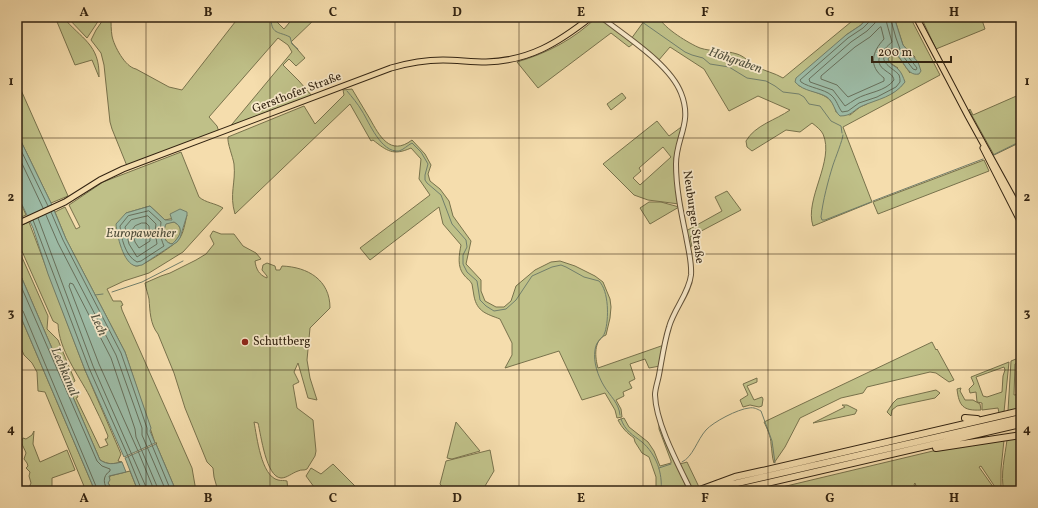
<svg xmlns="http://www.w3.org/2000/svg" width="1038" height="508" viewBox="0 0 1038 508" font-family="Vollkorn,serif">
<rect width="100%" height="100%" fill="#f5ddad"/>
<filter id="stains"><feTurbulence type="fractalNoise" baseFrequency=".005" numOctaves="4"/><feColorMatrix values="0 0 0 0 .2 0 0 0 0 .09 0 0 0 0 .02 0 0 0 .5 -.17"/></filter>
<radialGradient id="worn" r=".72"><stop offset=".6" stop-color="#630" stop-opacity="0"/><stop offset="1" stop-color="#630" stop-opacity=".3"/></radialGradient>
<path fill="#bfc088" stroke="#78724c" fill-rule="evenodd" d="M55 17H63C81 39 100 44 99 77L92 60 75 65Z
M67 17H101L87 38Z
M105 17H111C111 23 111 30 112 36 114 46 125 67 136 69L169 87 182 90 239 17H275V20L284 29 294 17H317L291 42 305 58 296 66 289 59 283 65 299 81 312 96 228 129 292 52 288 45 278 38 209 117 217 126 219 132 127 166 112 129 110 122 104 65 101 53 91 40 96 30Z
M597 17H600L634 43 629 47 611 33 538 88 517 62C548 53 574 39 597 17Z
M647 17H659C663 28 690 44 700 48 712 52 725 50 737 54 744 56 749 62 755 66 764 71 775 73 783 78L857 17H868L861 25 846 35 798 85C813 94 832 92 836 112L850 115 860 107 867 104 898 68 890 63 888 59 892 53 898 56 910 73 915 57 903 45 894 17H910L940 75 843 127 872 202 813 226C804 199 835 161 823 134 821 130 816 126 812 123L800 132 786 130 752 151 747 147 746 141C755 125 776 120 790 110L758 96 729 111 704 69 670 47 658 61 631 39Z
M921 17H981L985 29 936 49Z
M17 81 68 196 51 203 17 133Z
M352 89C358 99 364 109 370 119 379 135 390 157 412 140L425 154 431 165 428 174 430 181 440 189 449 201 453 216 471 241 466 264 481 280V291L485 301 496 307H504L511 301 516 286 535 270 551 262 560 261 575 266 595 276 603 282 610 299 611 307 610 318 606 335C593 340 595 358 598 368L664 345 660 366 649 368 645 359 630 364 635 379 629 382 632 388 623 392 624 396 616 400 621 409 622 417 617 418 615 410 605 393 582 400 559 351 505 368 512 355V343L500 319C487 314 477 312 474 296 473 292 473 288 472 284 470 280 466 278 464 275 457 267 459 255 461 245L443 224 439 207 370 260 360 248 430 195 419 179 421 159 411 148C393 156 387 151 373 140L371 141 350 104 235 214C229 194 236 183 234 164 233 157 227 143 228 137L304 106 315 124 344 95 343 90Z
M622 93 626 98 611 110 607 104Z
M1021 94V142L994 155 969 110 970 109 973 115Z
M657 121 669 136 684 125 674 158 679 204 648 200 634 195 603 164ZM663 147 671 157 640 185 633 178 641 171 639 168Z
M181 152 199 197C206 203 215 203 223 208L183 252 149 273 124 281 107 289 113 301H121L123 305 121 306 122 310 192 468 196 491H176L156 444 157 443H155L125 352 66 239 55 212 65 207 76 229 80 227 69 205 103 182ZM150 206 165 220 187 215C185 222 184 233 179 239 175 245 143 266 137 266 133 266 130 262 127 259L126 213Z
M984 160 989 171 878 214 873 202Z
M727 191 741 210 690 237 692 246 689 247 686 231 722 211 715 197Z
M17 194 26 215 17 219Z
M649 202H661L679 207 650 224 640 208Z
M29 222 85 370 121 454 118 461 122 462C113 464 108 465 100 460L17 267V246L48 316 47 329 58 340 75 381 72 383 78 397 76 398 100 448 108 445 105 439H107L108 436C103 423 96 410 90 397 78 374 59 350 58 324L53 321 17 240V227Z
M174 222C185 228 180 237 172 244 162 242 163 231 166 223Z
M213 231 221 234H234L243 246 256 253 261 259 255 261C256 269 259 275 267 278V276L262 270 263 265 267 263 275 266 276 270H280L282 266C308 267 330 280 330 308L310 328 307 360 310 378 317 400 308 398 298 363 294 372 299 382 293 385 297 408 313 420 316 451 315 456 307 469C304 471 302 469 298 471 292 473 287 478 281 478 266 477 261 435 258 423L254 422C257 437 261 476 278 480 281 481 284 480 287 481L288 491H218L214 477 213 468 207 462 185 408 174 373 158 334C150 324 150 311 149 299 148 294 146 289 145 283L161 276 170 273 196 260 206 254 214 244 210 236Z
M17 308 95 491H86L45 392 38 391 37 372 32 363 24 355 17 339Z
M932 342 936 350 937 349 954 380 949 382 936 373 930 372 867 387 863 393 841 398 800 418 785 447 774 463C772 458 772 450 771 444 771 437 767 428 764 422Z
M1021 357V361L1015 364 1014 395 1021 394V408L1008 411 1011 361Z
M1009 362 1004 412 999 413 998 408 982 410V403L977 402 976 392 970 393 969 389 974 384 971 377ZM1004 367 1005 370 1003 376 1002 392 987 397 983 396 976 377Z
M757 378V382L747 386 754 400 762 397 763 399 762 406 759 407 750 405 743 407 740 400 748 395 743 384Z
M961 388 960 391 965 400H973L980 404 981 410C963 411 959 406 957 389Z
M936 390 940 393 935 398 897 406 892 410 891 416 887 412 893 403 897 399Z
M842 405H847L857 410 855 414 813 423 845 407Z
M624 418 629 427 648 442 654 451 660 466 671 463V461L659 429V421L687 489 680 491H661V489L660 491H656V477L649 457 642 453 635 442 634 438C627 433 622 428 618 420Z
M456 422 480 451 452 459 447 458Z
M34 431 33 444 40 462 67 450 75 470 52 478V491H21L28 490 31 483 29 476 30 472 26 468 28 466 27 463 24 459 26 453C24 447 20 444 23 438L26 439 32 435Z
M1021 438V491H1004C1000 475 1005 456 1007 440Z
M1004 440 1001 469V491L997 490 981 466 979 467 996 491H918L915 483 914 484 917 491H748L778 488 933 451Z
M490 450 494 471 482 491H446L440 484 446 461Z
M687 462 699 487 692 489 680 464Z
M333 464 360 491H317L306 476 311 468 321 474Z
M130 471 138 491H113L108 483 110 476Z"/>
<path fill="#9dbca7" stroke="#727f6b" fill-rule="evenodd" d="M868 17H894L903 45 918 62 921 71 919 74C905 77 904 55 892 53L888 59C890 65 894 65 898 69 902 73 903 77 905 82 894 97 878 99 862 106 853 110 852 116 840 116 834 111 834 102 827 97 817 91 804 92 795 82L796 78 846 35 861 25Z
M17 133 51 203 66 239 125 352 151 428 150 431 155 443 124 457 85 370 48 274 33 228 17 194Z
M150 206 165 220H172L170 214 180 209 187 212V215L180 238 177 242 142 265C141 265 137 266 136 266 123 264 117 235 116 224L126 213ZM174 222C185 228 180 237 172 244 162 242 163 231 166 224Z
M17 267 100 460C108 465 113 464 122 462L126 472 109 476 110 480 108 483 113 491H95L17 308Z
M156 444 176 491H138L125 458Z"/>
<g fill="none" stroke-linecap="round" stroke-linejoin="round">
<path stroke="#68705c" stroke-width="1" d="M871 17 870 21 863 28 848 38 800 80 801 82C810 88 824 89 831 95 837 100 838 107 842 112L848 111 859 103 877 97 896 87 900 82C900 79 900 78 899 75 895 69 874 61 889 50 892 48 895 49 898 50L900 49 896 38 890 17
M876 17 875 23 867 31 851 42 809 79 810 82 833 90 845 106C849 104 852 101 856 99 868 92 885 92 894 80 893 75 890 74 886 71 871 61 883 50 892 42L885 17
M881 27 884 39C872 52 868 66 884 78V81L848 97 837 85 821 79V76L855 47 870 37 879 28Z
M904 54H906L917 68 916 70 913 69 903 56Z
M17 142 48 206
M17 153 43 208
M149 211 161 222C160 232 160 237 164 246L141 261 137 262C125 256 121 237 120 226L128 216Z
M51 212 63 240 121 353 147 428V433L171 491
M46 215 58 243 116 355 142 428V435L166 491
M148 216 156 224 155 231 157 244 137 257 129 244 125 227 131 220Z
M38 218 93 366 146 487 147 491
M33 220 89 368 128 456 142 491
M142 223H146L149 226 150 241 139 248 135 242 132 230 135 226Z
M17 277 97 461 102 466 110 469V471C102 476 103 485 109 491
M17 308H20L23 311 98 491
M153 491 152 485 138 451 99 364 69 286 70 283 73 284 111 358 135 429 136 437 159 491"/>
<path stroke="#727f6b" stroke-width="1" d="M271 17C271 35 278 31 290 37L292 44 298 49
M635 17 685 52 692 55 703 58 710 64 729 67 747 78 766 81 775 86 783 92 799 94 804 97 809 104 820 106 831 121 841 126 842 133
M347 91C352 97 358 104 362 111 369 122 381 153 399 151 403 150 408 145 412 143L421 152 428 164 425 175V180L427 183 441 195 452 224 466 240 467 247 463 255V264L467 272 477 281 480 300 486 306 494 311 506 309 516 300 532 276 552 267 561 265 566 267 584 277 599 281C609 291 609 319 605 332 603 339 596 340 595 350 593 362 598 376 604 386 610 396 619 403 620 415
M843 135C843 139 835 159 833 165 828 181 823 200 821 217L822 220H825L871 202
M993 155 1021 141
M873 201 983 159
M112 292 142 282 183 261
M95 295 103 294
M621 419C625 431 633 435 642 442 656 454 663 473 661 491
M682 462C693 457 697 440 706 430 713 422 738 409 749 408 754 407 757 409 761 411L772 441 775 463
M659 468 671 464
M779 488C784 491 789 488 795 491"/>
<defs>
<path id="minor" d="M601 17C625 36 670 64 681 93 693 123 676 137 676 164 676 188 681 212 686 236 688 248 692 262 691 275 689 293 674 309 669 327 664 343 662 359 659 375 658 381 655 389 655 395 656 424 678 464 691 491"/>
<path id="major" d="M916 17 968 116 1021 212
M983 148 1021 223
M17 224 65 202 100 180 123 169 391 68C408 63 425 60 443 60 457 60 471 62 486 62 529 61 558 43 591 17"/>
<path id="highway" d="M965 418 977 419
M936 448 1021 435
M707 490 1021 418
M697 491 735 477 762 471 1021 411
M733 491 1021 424"/>
</defs>
<use href="#minor" stroke="#635238" stroke-width="6"/>
<use href="#major" stroke="#322311" stroke-width="7"/>
<use href="#highway" stroke="#322311" stroke-width="8"/>
<use href="#minor" stroke="#f8e9ca" stroke-width="4"/>
<use href="#major" stroke="#f5ddad" stroke-width="5"/>
<use href="#highway" stroke="#f5ddad" stroke-width="6"/>
</g>
<path fill="none" stroke="#322311" stroke-width="1" stroke-opacity="0.55" d="M146 17V491M270 17V491M395 17V491M519 17V491M643 17V491M768 17V491M892 17V491M17 138H1021M17 254H1021M17 370H1021"/>
<circle fill="#8f2418" stroke="#f8e9ca" stroke-width="1.5" cx="245" cy="342" r="4"/>
<g text-anchor="middle" dominant-baseline="central" stroke-width="3.5" stroke-linejoin="round" paint-order="stroke">
<g font-size="12" fill="#322311" stroke="#f8e9ca">
<text transform="translate(297 93) rotate(-21)">Gersthofer Straße</text>
<text transform="translate(693 217) rotate(82)">Neuburger Straße</text>
</g>
<g font-size="12" fill="#322311" stroke="#f8e9ca" text-anchor="start">
<text x="253" y="342">Schuttberg</text>
</g>
<g font-size="13" font-style="italic" fill="#52513e" stroke="#f8e9ca">
<text transform="translate(735 61) rotate(19)">Höhgraben</text>
<text x="141" y="234">Europaweiher</text>
<text transform="translate(98 325) rotate(66)">Lech</text>
<text transform="translate(64 372) rotate(67)">Lechkanal</text>
</g>
</g>
<rect width="1038" height="508" fill="none" stroke="#f5ddad" stroke-width="44"/>
<path d="M872 56v6h79v-6" fill="none" stroke="#322311" stroke-width="2"/>
<text x="878" y="56" font-size="12" fill="#322311" stroke="#f8e9ca" stroke-width="3" paint-order="stroke">200 m</text>
<rect x="22" y="22" width="994" height="464" fill="none" stroke="#322311" stroke-width="1.5"/>
<g font-size="13" text-anchor="middle" font-weight="bold" fill="#322311">
<text x="84" y="16">A</text>
<text x="208" y="16">B</text>
<text x="333" y="16">C</text>
<text x="457" y="16">D</text>
<text x="581" y="16">E</text>
<text x="705" y="16">F</text>
<text x="830" y="16">G</text>
<text x="954" y="16">H</text>
<text x="11" y="85">1</text>
<text x="1027" y="85">1</text>
<text x="11" y="201">2</text>
<text x="1027" y="201">2</text>
<text x="11" y="317">3</text>
<text x="1027" y="317">3</text>
<text x="11" y="433">4</text>
<text x="1027" y="433">4</text>
<text x="84" y="502">A</text>
<text x="208" y="502">B</text>
<text x="333" y="502">C</text>
<text x="457" y="502">D</text>
<text x="581" y="502">E</text>
<text x="705" y="502">F</text>
<text x="830" y="502">G</text>
<text x="954" y="502">H</text>
</g>
<rect width="100%" height="100%" filter="url(#stains)"/>
<rect width="100%" height="100%" fill="url(#worn)"/>
</svg>
